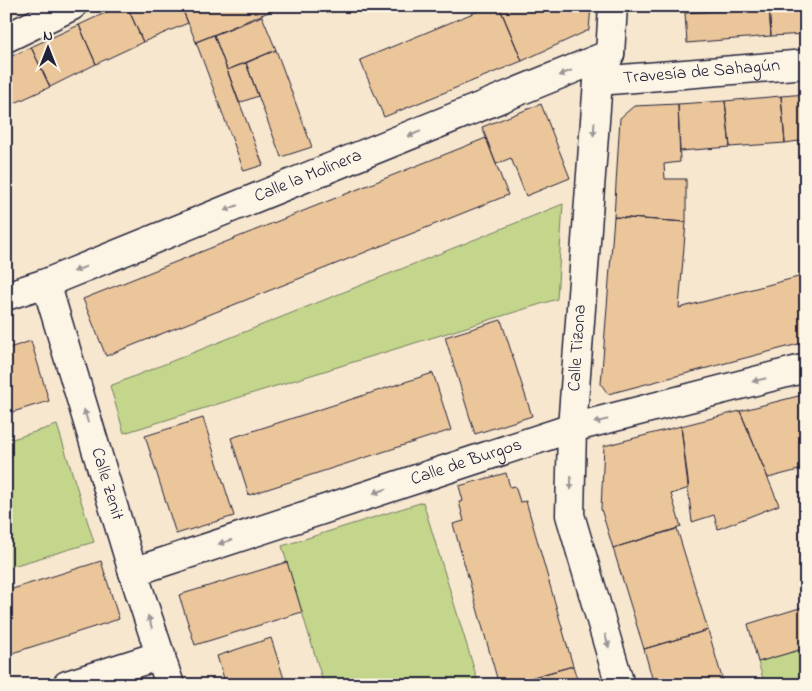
<svg xmlns="http://www.w3.org/2000/svg" width="812" height="691" viewBox="0 0 812 691" font-family="'Indie Flower',sans-serif">
<rect width="100%" height="100%" fill="#f7e7cf"/>
<filter id="ink" filterUnits="userSpaceOnUse"><feTurbulence type="fractalNoise" baseFrequency=".02" numOctaves="2"/><feDisplacementMap in="SourceGraphic" scale="10" xChannelSelector="R" yChannelSelector="G"/><feConvolveMatrix kernelMatrix="1 2 1 2 8 2 1 2 1" color-interpolation-filters="sRGB"/></filter>
<g filter="url(#ink)">
<path fill="#c3d68b" stroke="#727c63" d="M563 204 557 299 124 433 110 386Z
M57 425 94 542 6 568V441Z
M423 502 479 685H324L282 546Z
M806 648V685H765L758 662Z"/>
<path fill="#ebc69b" stroke="#22223b" d="M120 6H127L143 42 96 64 79 25Z
M127 6H181L188 23 143 42Z
M181 6H283L196 42Z
M490 6H499L522 61 384 117 360 60Z
M499 6H591L589 30 522 61Z
M735 6H769L771 36 687 43 685 13 735 10Z
M769 6H806V34L771 36Z
M262 16 276 50 227 70 214 35Z
M79 25 96 64 50 87 31 47Z
M214 35 263 165 244 171 196 42Z
M31 47 50 87 6 107V59Z
M276 50 312 147 281 157 246 63Z
M246 63 258 96 239 103 227 70Z
M806 94V140L785 143 781 96Z
M781 96 785 143 730 147 725 101Z
M725 101 730 147 680 151 678 104Z
M541 104 570 178 526 196 511 158 496 164 482 127Z
M678 104 680 162 664 164 665 179H686V222L614 217 620 118 634 106Z
M486 138 508 195 106 356 83 299Z
M614 217 686 222 679 308 806 275V342L608 394 601 384Z
M501 320 532 416 475 434 445 337Z
M31 341 49 401 6 414V349Z
M433 373 451 430 249 495 231 438Z
M806 394V468L768 478 740 411Z
M740 411 779 505 718 529 714 515 692 522 681 426Z
M203 418 234 516 176 534 145 436Z
M681 426 689 488 671 494 681 527 613 548 601 509 604 446Z
M506 473 510 487 515 486 520 502 526 501 573 666 505 685H499L453 524 464 521 459 502 463 501 459 486Z
M677 529 708 630 644 649 613 548Z
M101 561 119 619 6 655V591Z
M287 562 302 612 195 645 179 595Z
M806 606V648L758 662 748 624Z
M708 630 724 685H654L644 649Z
M271 638 286 685H226L217 656Z
M573 666 579 685H509L508 684Z"/>
<g fill="none" stroke-linecap="round" stroke-linejoin="round">
<defs>
<g id="street">
<path d="M613 6 610 54 598 81 572 428 570 515 620 685"/>
<path d="M6 38 72 6"/>
<path id="s1" d="M598 81 806 64"/>
<path id="s2" d="M46 283 133 572 170 685"/>
<path id="s3" d="M6 296 46 283 610 54"/>
<path id="s4" d="M133 572 572 428 806 368"/>
<path d="M67 685 161 655"/>
</g>
</defs>
<use href="#street" stroke="#22223b" stroke-width="31"/>
<use href="#street" stroke="#fcf5e5" stroke-width="28"/>
</g>
<defs><path id="oneway-solid" d="M-6-.8H1V-3.2L6.5 0L1 3.2V.8H-6Z" transform="scale(1.25)"/></defs>
<g fill="#9a9698">
<use href="#oneway-solid" transform="translate(565 73) rotate(158)"/>
<use href="#oneway-solid" transform="translate(594 129) rotate(94)"/>
<use href="#oneway-solid" transform="translate(414 134) rotate(158)"/>
<use href="#oneway-solid" transform="translate(231 208) rotate(158)"/>
<use href="#oneway-solid" transform="translate(80 269) rotate(158)"/>
<use href="#oneway-solid" transform="translate(759 380) rotate(166)"/>
<use href="#oneway-solid" transform="translate(86 416) rotate(-107)"/>
<use href="#oneway-solid" transform="translate(601 421) rotate(166)"/>
<use href="#oneway-solid" transform="translate(571 483) rotate(91)"/>
<use href="#oneway-solid" transform="translate(380 491) rotate(162)"/>
<use href="#oneway-solid" transform="translate(225 542) rotate(162)"/>
<use href="#oneway-solid" transform="translate(150 622) rotate(-108)"/>
<use href="#oneway-solid" transform="translate(607 641) rotate(74)"/>
</g>
</g>
<g text-anchor="middle" dominant-baseline="central" stroke-width="5" stroke-linejoin="round" paint-order="stroke">
<g font-size="18" fill="#22223b" stroke="#fcf5e5">
<text stroke="none"><textPath href="#s1" startOffset="104">Travesía de Sahagún</textPath></text>
<text stroke="none"><textPath href="#s3" startOffset="325">Calle la Molinera</textPath></text>
<text transform="translate(578 348) rotate(-86)">Calle Tizona</text>
<text stroke="none"><textPath href="#s4" startOffset="351">Calle de Burgos</textPath></text>
<text stroke="none"><textPath href="#s2" startOffset="210">Calle Zenit</textPath></text>
</g>
</g>
<rect width="812" height="691" fill="none" stroke="#fcf5e5" stroke-width="25"/>
<rect x="12" y="12" width="787" height="666" fill="none" stroke="#22223b" stroke-width="2" filter="url(#ink)"/>
<g transform="translate(48 48)" stroke="#fcf5e5" stroke-width="4" paint-order="stroke">
<path d="M0-4L9 19L0 12L-9 19Z" fill="#22223b"/>
<text y="-8" font-size="14" font-weight="bold" text-anchor="middle" fill="#22223b">N</text>
</g>
</svg>
